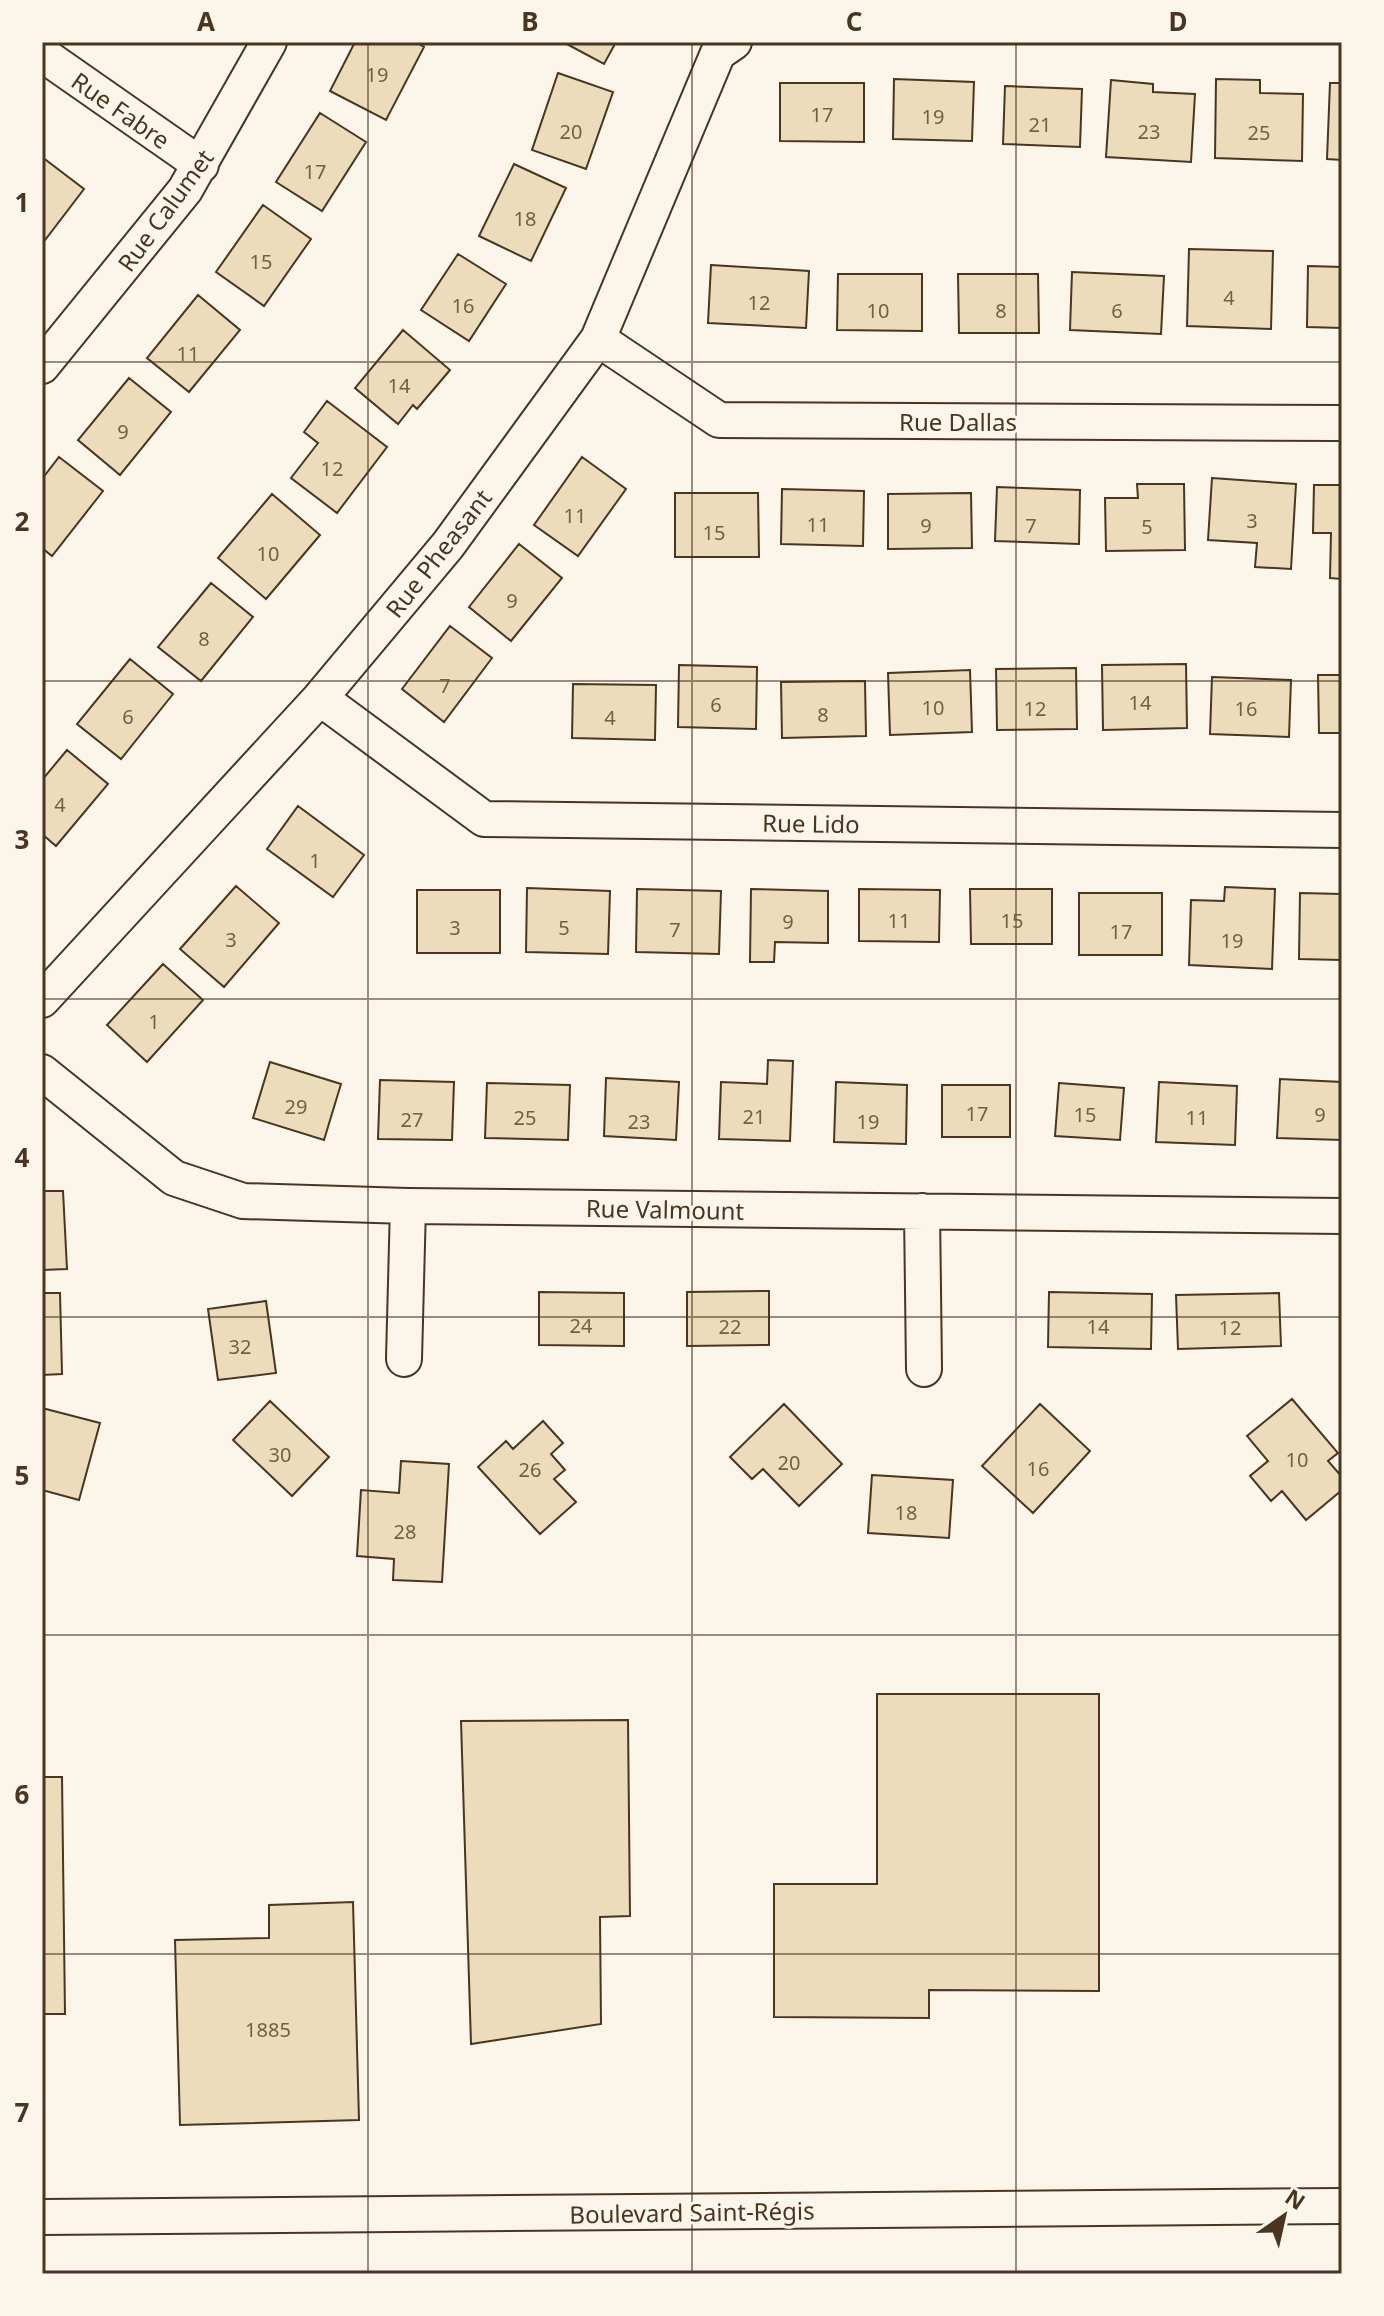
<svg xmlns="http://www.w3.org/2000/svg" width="1384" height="2316" viewBox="0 0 1384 2316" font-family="'Noto Sans',sans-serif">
<rect width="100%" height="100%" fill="#fbf6e9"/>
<path fill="#ecdcbc" stroke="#4a3520" stroke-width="2" d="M355 42H415L424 47 386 120 330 91Z
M563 42H616L604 64Z
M558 73 613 92 586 169 532 150Z
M894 79 974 82 972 141 893 139Z
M1216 79 1260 80V93L1303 94 1302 161 1215 158Z
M1111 80 1153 84V92L1195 94 1191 162 1106 157Z
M780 83H864V142L780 141Z
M1330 83H1342V160L1327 159Z
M1005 86 1082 89 1080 147 1003 144Z
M320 113 366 142 322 211 276 182Z
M42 157 84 189 42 244Z
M514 164 566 188 531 261 479 236Z
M263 205 311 239 264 306 216 272Z
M1189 249 1273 251 1271 329 1187 326Z
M458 254 506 284 469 341 421 310Z
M711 265 809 271 806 328 708 323Z
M1308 266 1342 267V328L1307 327Z
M1072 272 1164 276 1161 334 1070 330Z
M838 274H922V331L837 330Z
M958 274H1038L1039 333H959Z
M198 295 240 330 189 392 147 358Z
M403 330 450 370 417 409 413 405 398 424 355 388Z
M129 378 171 412 120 475 78 440Z
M327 401 387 447 337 513 291 478 318 443 304 432Z
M59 457 103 491 52 556 42 548V479Z
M582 457 626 489 578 556 534 525Z
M1212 478 1296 484 1291 569 1255 567 1257 543 1208 540Z
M1137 484H1184L1185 550 1106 551 1105 498H1138Z
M1314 485H1342V579L1330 578 1331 533H1313Z
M997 487 1080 490 1079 544 995 541Z
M782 489 864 491 863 546 781 544Z
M675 493H758L759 557H675Z
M971 493 972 548 888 549V494Z
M272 494 320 535 266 599 218 558Z
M519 544 562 578 511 641 469 607Z
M211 583 253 617 201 681 158 647Z
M450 626 492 658 444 722 402 689Z
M130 659 173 694 121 759 77 724Z
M1186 664 1187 728 1103 730 1102 665Z
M679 665 757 667 756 729 678 727Z
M1076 668 1077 729 997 730 996 669Z
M970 670 972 732 890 735 888 673Z
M1318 675H1342V733H1319Z
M1212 677 1291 680 1289 737 1210 734Z
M865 681 866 736 782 738 781 682Z
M573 684 656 685 655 740 572 738Z
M67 750 108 784 56 846 42 834V780Z
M298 806 364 855 333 897 267 849Z
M236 886 279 923 224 987 180 949Z
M1225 887 1275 889 1272 969 1189 965 1191 900 1224 901Z
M527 888 610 891 608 954 526 952Z
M637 889 721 891 719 954 636 952Z
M751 889 828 891V943L775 942 774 962H750Z
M859 889 940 890 939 942 859 941Z
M970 889H1052V944H971Z
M417 890H500V953H417Z
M1079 893H1162V955H1079Z
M1300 893 1342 894V960L1299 959Z
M163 964 203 1000 147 1062 107 1025Z
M768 1060 793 1061 790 1141 719 1139 721 1082 767 1084Z
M270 1062 341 1084 324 1140 253 1118Z
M606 1078 679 1082 676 1140 604 1136Z
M1280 1079 1342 1082V1140L1277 1138Z
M380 1080 454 1082 452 1140 378 1139Z
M836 1082 907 1085 906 1144 834 1142Z
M1159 1082 1237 1086 1235 1145 1156 1142Z
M487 1083 570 1085 568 1140 485 1138Z
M1059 1083 1124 1088 1120 1140 1055 1136Z
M942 1085H1010V1137H942Z
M42 1191H63L67 1269 42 1270Z
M769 1291V1345L687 1346V1292Z
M539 1292 624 1293V1346L539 1345Z
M1049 1292 1152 1294 1151 1349 1048 1347Z
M42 1293H60L62 1374 42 1375Z
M1279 1293 1281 1346 1178 1349 1176 1295Z
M266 1301 276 1373 218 1380 208 1309Z
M1292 1399 1338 1453 1328 1461 1342 1477V1490L1306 1520 1282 1491 1271 1501 1250 1476 1268 1461 1247 1436Z
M270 1401 329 1457 292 1496 233 1440Z
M784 1404 842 1464 799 1506 763 1469 752 1479 730 1457Z
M1040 1404 1090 1451 1033 1513 982 1466Z
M42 1408 100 1423 79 1500 42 1490Z
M543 1421 563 1443 551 1454 565 1470 554 1479 576 1502 540 1534 478 1467 506 1441 513 1449Z
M401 1461 449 1464 442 1582 393 1580 394 1559 357 1556 361 1490 399 1493Z
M872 1475 953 1480 949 1538 868 1533Z
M877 1694H1099V1991L929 1990V2018L774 2017V1884H877Z
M628 1720 630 1916 600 1917 601 2024 471 2044 461 1721Z
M42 1777H62L65 2014H42Z
M353 1902 359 2120 180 2125 175 1940 269 1938V1905Z"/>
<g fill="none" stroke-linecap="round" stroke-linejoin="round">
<defs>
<path id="street" d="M42 54 201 165
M598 339 719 420 1342 423
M42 366 185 190 269 42
M320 698 484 819 1342 830
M42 1000 320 698 448 545 598 339 718 53 734 42
M42 1072 174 1178 243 1201 408 1206 1342 1216
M922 1211 924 1369
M404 1359 408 1206
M42 2217 1342 2206"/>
</defs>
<use href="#street" stroke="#4a3520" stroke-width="38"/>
<use href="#street" stroke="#fbf6e9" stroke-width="34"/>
</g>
<path fill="none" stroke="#4a3520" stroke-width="2" stroke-opacity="0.55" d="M368 42V2274M692 42V2274M1016 42V2274M42 362H1342M42 681H1342M42 999H1342M42 1317H1342M42 1635H1342M42 1954H1342"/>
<g text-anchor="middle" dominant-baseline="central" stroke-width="6" stroke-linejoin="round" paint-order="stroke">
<g font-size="20" fill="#725f47">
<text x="377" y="74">19</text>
<text x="822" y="114">17</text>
<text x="933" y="116">19</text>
<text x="1040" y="124">21</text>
<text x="571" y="131">20</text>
<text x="1149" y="131">23</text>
<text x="1259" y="132">25</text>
<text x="315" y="171">17</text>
<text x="525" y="218">18</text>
<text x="261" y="261">15</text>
<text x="1229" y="297">4</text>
<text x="759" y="302">12</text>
<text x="463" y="305">16</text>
<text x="878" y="310">10</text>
<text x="1001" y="310">8</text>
<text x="1117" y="310">6</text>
<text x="188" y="353">11</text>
<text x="399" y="385">14</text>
<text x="123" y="431">9</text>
<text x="332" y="468">12</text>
<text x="575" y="515">11</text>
<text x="1252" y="520">3</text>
<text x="818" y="524">11</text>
<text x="926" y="525">9</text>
<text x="1031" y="525">7</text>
<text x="1147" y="526">5</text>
<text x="714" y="532">15</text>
<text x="268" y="553">10</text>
<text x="512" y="600">9</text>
<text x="204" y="638">8</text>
<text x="445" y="685">7</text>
<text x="1140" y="702">14</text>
<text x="716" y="704">6</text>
<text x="933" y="707">10</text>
<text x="1035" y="708">12</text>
<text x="1246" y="708">16</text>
<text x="823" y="714">8</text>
<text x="128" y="716">6</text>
<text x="610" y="717">4</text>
<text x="60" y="804">4</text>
<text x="315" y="860">1</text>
<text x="899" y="920">11</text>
<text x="1012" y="920">15</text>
<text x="788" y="921">9</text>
<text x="455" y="927">3</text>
<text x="564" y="927">5</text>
<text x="675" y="929">7</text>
<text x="1121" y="931">17</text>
<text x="231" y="939">3</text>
<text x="1232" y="940">19</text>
<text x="154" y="1021">1</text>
<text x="296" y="1106">29</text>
<text x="977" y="1113">17</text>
<text x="1085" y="1114">15</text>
<text x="1320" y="1114">9</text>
<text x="754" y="1116">21</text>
<text x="525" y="1117">25</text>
<text x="1197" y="1117">11</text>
<text x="412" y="1119">27</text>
<text x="639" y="1121">23</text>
<text x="868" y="1121">19</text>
<text x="581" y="1325">24</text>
<text x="730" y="1326">22</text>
<text x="1098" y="1326">14</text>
<text x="1230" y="1327">12</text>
<text x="240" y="1346">32</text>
<text x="280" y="1454">30</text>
<text x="1297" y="1459">10</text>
<text x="789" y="1462">20</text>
<text x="1038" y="1468">16</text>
<text x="530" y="1469">26</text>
<text x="906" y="1512">18</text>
<text x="405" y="1531">28</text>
<text x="268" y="2029">1885</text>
</g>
<g font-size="24" fill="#4a3520" stroke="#fbf6e9">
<text transform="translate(121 110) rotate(35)">Rue Fabre</text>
<text transform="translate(165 210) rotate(-54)">Rue Calumet</text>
<text x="958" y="421">Rue Dallas</text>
<text transform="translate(438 553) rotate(-52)">Rue Pheasant</text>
<text transform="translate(811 823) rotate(1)">Rue Lido</text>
<text transform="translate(665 1209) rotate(1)">Rue Valmount</text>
<text transform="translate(692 2212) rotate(-1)">Boulevard Saint-Régis</text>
</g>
</g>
<rect width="1384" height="2316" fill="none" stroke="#fbf6e9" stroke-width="88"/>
<g transform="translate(1284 2216) rotate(34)" stroke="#fbf6e9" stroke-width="6" paint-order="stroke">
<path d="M0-6L14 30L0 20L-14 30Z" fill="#4a3520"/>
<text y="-12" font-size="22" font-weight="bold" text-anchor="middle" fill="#4a3520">N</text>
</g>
<rect x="44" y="44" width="1296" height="2228" fill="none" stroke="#4a3520" stroke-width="3"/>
<g font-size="26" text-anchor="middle" font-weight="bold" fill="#4a3520">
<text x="206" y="31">A</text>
<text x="530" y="31">B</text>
<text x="854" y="31">C</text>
<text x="1178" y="31">D</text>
<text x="22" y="212">1</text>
<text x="22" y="531">2</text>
<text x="22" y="849">3</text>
<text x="22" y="1167">4</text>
<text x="22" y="1485">5</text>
<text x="22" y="1804">6</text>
<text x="22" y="2122">7</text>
</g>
</svg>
